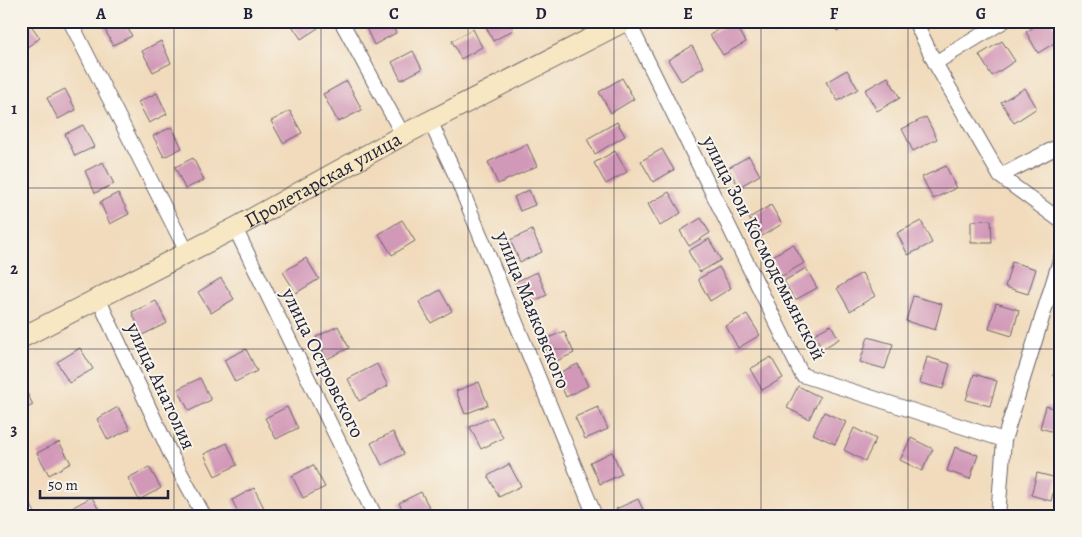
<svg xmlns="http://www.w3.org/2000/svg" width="1082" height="537" viewBox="0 0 1082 537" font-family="Alegreya,serif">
<rect width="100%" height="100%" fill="#f7f3e8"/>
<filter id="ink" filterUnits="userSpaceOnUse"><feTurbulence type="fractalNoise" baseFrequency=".02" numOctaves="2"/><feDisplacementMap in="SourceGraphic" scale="10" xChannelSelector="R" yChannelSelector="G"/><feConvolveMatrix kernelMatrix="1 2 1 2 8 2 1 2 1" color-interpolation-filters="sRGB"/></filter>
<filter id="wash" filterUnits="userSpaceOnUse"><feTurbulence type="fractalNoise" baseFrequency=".0096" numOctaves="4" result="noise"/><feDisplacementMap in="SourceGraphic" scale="20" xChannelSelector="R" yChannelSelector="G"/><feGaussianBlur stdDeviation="1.12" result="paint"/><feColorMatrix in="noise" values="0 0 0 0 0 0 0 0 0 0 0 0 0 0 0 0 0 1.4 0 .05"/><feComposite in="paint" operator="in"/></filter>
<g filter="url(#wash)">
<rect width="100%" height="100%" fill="#f1dbbc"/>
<g id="blocks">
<path fill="#d298b8" d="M22 21H28L40 38 23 50 21 48Z
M107 21H124L132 36 113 45 102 24Z
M289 21H313L318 28 301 39Z
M375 21H389L396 33 374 45 365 26Z
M488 21H509L513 30 493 41 484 23Z
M732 21H734L746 42 723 55 710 35Z
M831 21H854L837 31Z
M1043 21H1051L1061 39 1038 53 1026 32Z
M473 29 482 47 461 59 452 41Z
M161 41 171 63 153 72 142 51Z
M1002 41 1015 61 992 76 979 55Z
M692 46 704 67 681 81 668 60Z
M413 51 422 69 401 80 392 62Z
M847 70 858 89 838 101 826 82Z
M888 77 900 98 877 111 865 90Z
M622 78 634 99 611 113 599 92Z
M347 81 362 110 338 122 323 94Z
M1025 88 1037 108 1014 123 1001 102Z
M65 89 76 110 58 119 47 98Z
M157 93 167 114 149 123 138 102Z
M290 111 302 133 283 143 271 121Z
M926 117 937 139 913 151 902 129Z
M617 122 625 136 595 154 587 139Z
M83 125 94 147 75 156 65 134Z
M172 127 182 148 164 157 153 136Z
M527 144 537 166 498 184 488 162Z
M662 149 674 170 653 182 641 161Z
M615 151 627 172 606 184 594 163Z
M749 156 760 175 739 187 728 168Z
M193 158 204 180 185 189 175 167Z
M103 162 114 184 95 193 85 171Z
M946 166 956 188 933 199 922 177Z
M529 190 535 205 520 211 514 197Z
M669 192 681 213 660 226 648 204Z
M118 193 129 214 110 224 100 202Z
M771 205 782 224 760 237 749 218Z
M701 218 710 233 689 246 680 231Z
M402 220 415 241 392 255 379 234Z
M991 220 992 243H971V221Z
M921 221 932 243 908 255 897 233Z
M532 230 542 252 520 262 510 240Z
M709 239 721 260 700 272 688 251Z
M793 244 804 263 782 276 771 257Z
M306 258 319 279 296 293 283 272Z
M1012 262 1036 269 1028 294 1005 287Z
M719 267 731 288 710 301 698 279Z
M806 268 817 288 795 300 784 281Z
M537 272 547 295 525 305 515 282Z
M862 273 875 296 850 311 837 288Z
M221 278 234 299 211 313 198 292Z
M440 290 452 311 431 323 419 302Z
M913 296 942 304 935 330 906 321Z
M156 301 167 323 142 335 132 312Z
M996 303 1019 310 1012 336 989 329Z
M747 314 760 335 738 348 726 326Z
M831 325 839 339 822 349 814 334Z
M338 326 349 348 327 359 316 337Z
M564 331 574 353 552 363 542 341Z
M868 337 893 344 885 369 860 362Z
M80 348 93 369 69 383 57 362Z
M246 349 257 371 235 382 224 360Z
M1061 351V378L1053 376Z
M771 357 783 378 762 390 750 369Z
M927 357 950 364 943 389 920 383Z
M377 364 388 386 359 401 348 379Z
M578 364 588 386 566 397 556 374Z
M974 374 997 381 990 406 966 400Z
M200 378 211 400 189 411 178 389Z
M21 381 33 405 21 411Z
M479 382 488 405 465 414 456 391Z
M798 386 820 397 809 419 787 408Z
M1046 406 1061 410V434L1040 428Z
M118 407 130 429 108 440 97 419Z
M287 407 298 428 276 439 265 418Z
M598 407 608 429 585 439 575 417Z
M824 412 846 422 835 444 813 434Z
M492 417 503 438 481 449 470 427Z
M854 428 876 439 865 461 844 450Z
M393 432 404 454 382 465 371 443Z
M911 438 933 449 922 471 900 460Z
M59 442 71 463 49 475 37 453Z
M227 443 237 465 215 476 204 454Z
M955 447 978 455 970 479 947 471Z
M612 452 622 474 600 484 590 462Z
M509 464 521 486 499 497 488 476Z
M313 465 325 487 303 498 292 476Z
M149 467 161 488 139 500 128 478Z
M1037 473 1057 478 1051 501 1031 495Z
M254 488 265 510 254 516H240L232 500Z
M421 492 433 514 429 516H406L399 503Z
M92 497 102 516H60V514Z
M638 499 646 516H619L616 509Z"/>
</g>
</g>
<g filter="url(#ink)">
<use href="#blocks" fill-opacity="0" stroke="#6a6368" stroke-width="1"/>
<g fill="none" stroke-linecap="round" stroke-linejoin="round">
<defs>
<path id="street" d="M70 21 187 252
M341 21 403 135
M628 21 802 375 1004 440
M915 21 935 63 1000 176 1061 221
M935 63 1004 21
M430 121 456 176 595 516
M1000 176 1061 145
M235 228 375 516
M98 298 172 457 204 516
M21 502 28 516
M998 516 1004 440 1061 257"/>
<g id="secondary">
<path id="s1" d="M21 338 235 228 403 135 625 21"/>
</g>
</defs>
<use href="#street" stroke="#6a6368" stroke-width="16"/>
<use href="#secondary" stroke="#6a6368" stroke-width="22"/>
<use href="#street" stroke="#fff" stroke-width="14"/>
<use href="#secondary" stroke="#f7e8c3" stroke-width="20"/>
</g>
</g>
<path fill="none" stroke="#22223b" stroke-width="1" stroke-opacity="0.55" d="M174 21V516M321 21V516M468 21V516M614 21V516M761 21V516M908 21V516M21 188H1061M21 349H1061"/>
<g text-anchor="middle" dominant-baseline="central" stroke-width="4" stroke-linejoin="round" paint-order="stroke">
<g font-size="20" fill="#22223b" stroke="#f7f3e8">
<text stroke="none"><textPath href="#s1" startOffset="341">Пролетарская улица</textPath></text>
<text transform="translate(764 248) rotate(63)">улица Зои Космодемьянской</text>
<text transform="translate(533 310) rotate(68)">улица Маяковского</text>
<text transform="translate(323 363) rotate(64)">улица Островского</text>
<text transform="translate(161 386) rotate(65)">улица Анатолия</text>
</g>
</g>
<rect width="1082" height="537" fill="none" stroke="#f7f3e8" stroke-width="55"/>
<path d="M40 490v8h128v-8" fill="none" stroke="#22223b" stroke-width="2.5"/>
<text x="48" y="490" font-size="15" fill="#22223b" stroke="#f7f3e8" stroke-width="4" paint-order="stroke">50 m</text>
<rect x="28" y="28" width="1026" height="482" fill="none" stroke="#22223b" stroke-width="2"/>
<g font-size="16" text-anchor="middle" font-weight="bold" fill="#22223b">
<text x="101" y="19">A</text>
<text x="248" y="19">B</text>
<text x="394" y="19">C</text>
<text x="541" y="19">D</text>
<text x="688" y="19">E</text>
<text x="834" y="19">F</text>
<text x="981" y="19">G</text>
<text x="14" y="114">1</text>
<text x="14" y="274">2</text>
<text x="14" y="435">3</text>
</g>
</svg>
